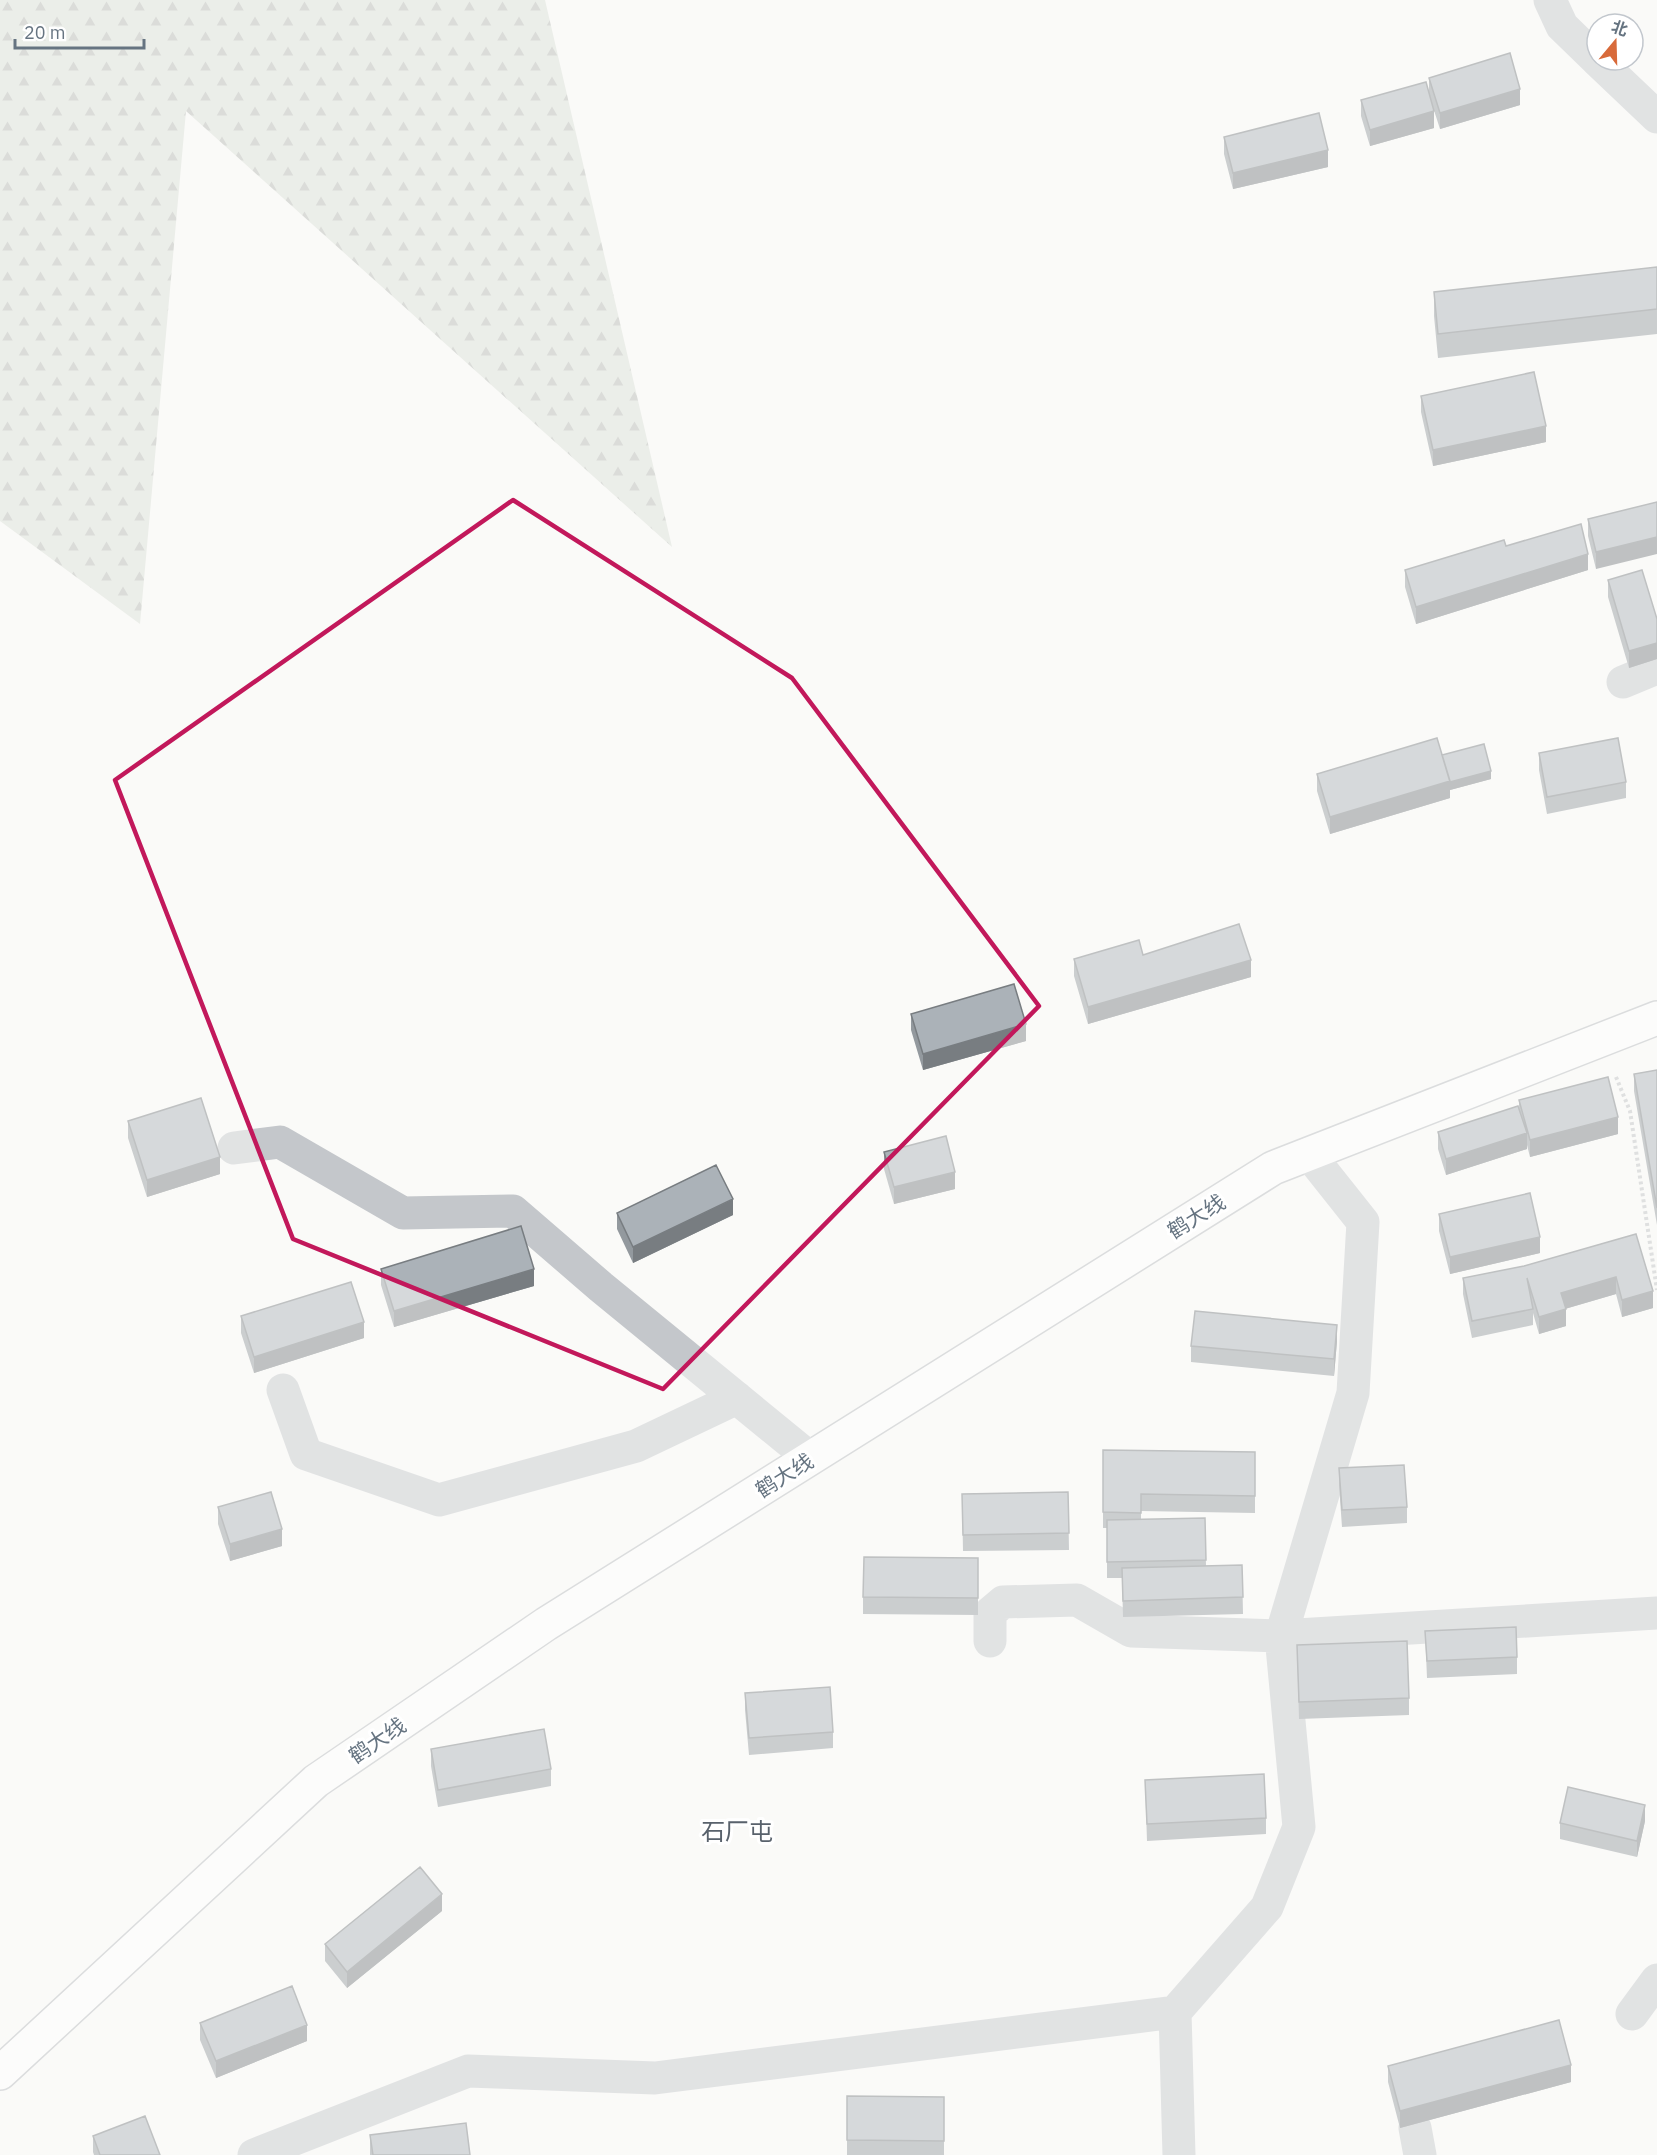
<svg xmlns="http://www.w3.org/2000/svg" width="1657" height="2155" viewBox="0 0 1657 2155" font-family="'IBM Plex Sans','Noto Sans SC',sans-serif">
<defs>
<pattern id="forest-firs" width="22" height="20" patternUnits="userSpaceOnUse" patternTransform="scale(1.5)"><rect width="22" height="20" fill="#dadfd7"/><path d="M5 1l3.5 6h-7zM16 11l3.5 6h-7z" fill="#b5b9b4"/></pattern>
</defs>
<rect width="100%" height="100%" fill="#fafaf8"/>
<path fill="url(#forest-firs)" d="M0 0H545L672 547 186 111 140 624 0 521Z"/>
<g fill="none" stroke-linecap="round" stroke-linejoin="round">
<defs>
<path id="highway" d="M0 2073 316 1781 546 1624 1273 1168 1657 1018"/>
</defs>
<use href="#highway" stroke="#b7babe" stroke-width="36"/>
<path stroke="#bec0c3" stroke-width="4" stroke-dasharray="3 3" stroke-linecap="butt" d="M1616 1077 1630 1111 1657 1290"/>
<path stroke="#c4c7cb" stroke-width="33" d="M1550 0 1562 26 1597 60
M1597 60 1657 117
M1623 682 1657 668
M234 1148 280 1142 403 1213 513 1211 601 1287 810 1458
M283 1390 306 1454 439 1500 636 1446 737 1398
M990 1641V1613L1003 1602 1077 1600 1131 1631 1281 1636 1657 1613
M1175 2012 1179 2155
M1632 2014 1657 1980
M1415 2128 1420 2155
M254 2155 468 2071 655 2078 1175 2012 1267 1907 1299 1827 1281 1636 1353 1393 1363 1222 1309 1154"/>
<use href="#highway" stroke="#fff" stroke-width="33"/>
</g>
<path fill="#93999e" d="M1429 78 1520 105 1440 129 1430 98 1434 128 1370 146 1361 116V100L1429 94Z
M1224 137 1328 167 1233 189 1224 154Z
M1657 267V334L1438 358 1434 316V292Z
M1421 396 1546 442 1433 466 1421 412Z
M1657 502 1596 569 1588 536V519Z
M1506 546 1588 570 1416 624 1405 587V570Z
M1608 580 1657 619V659L1629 668 1608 597Z
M1539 753 1626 782V798L1547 814 1539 770Z
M1442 755 1491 779 1450 790V798L1330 834 1317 791V774Z
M1143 955 1251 977 1088 1024 1074 976V959Z
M911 1014 1026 1041 923 1070 911 1030Z
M1657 1070V1225L1634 1091V1074Z
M1519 1100 1618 1134 1530 1157 1527 1145V1149L1446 1175 1438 1149V1132L1519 1109Z
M128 1121 220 1174 147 1197 128 1138Z
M884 1152 955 1189 894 1204 884 1169Z
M617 1213 733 1215 633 1263 617 1229Z
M1439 1214 1540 1253 1450 1274 1439 1231Z
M1636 1234 1653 1308 1622 1317 1616 1294 1565 1309 1566 1326 1539 1334 1533 1313V1325L1472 1338 1463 1294V1278L1524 1266Z
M381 1269 534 1286 394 1327 381 1285Z
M241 1316 364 1338 254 1373 241 1333Z
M1337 1341 1334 1376 1191 1362V1346Z
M1103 1450 1255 1452V1513L1141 1511V1520L1205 1518 1206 1566 1242 1565 1243 1614 1123 1617 1122 1578H1107V1528H1103Z
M1339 1468 1407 1507V1523L1342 1527 1339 1485Z
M1068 1492 1069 1550 963 1551 962 1494Z
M218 1507 282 1546 230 1561 218 1524Z
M978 1558V1615L863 1614V1597Z
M1425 1631 1517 1657V1674L1427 1678Z
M1297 1645 1409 1698V1715L1299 1719Z
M745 1693 833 1732V1748L749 1755 745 1710Z
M431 1749 551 1769V1786L438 1807 431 1766Z
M1145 1780 1266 1818V1834L1147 1841Z
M1645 1821 1637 1857 1560 1839V1823Z
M442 1911 347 1988 325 1961V1944Z
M200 2023 307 2041 216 2078 200 2040Z
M1388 2066 1571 2082 1400 2128 1388 2082Z
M944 2097V2155H847V2140Z
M370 2135 470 2155H370Z
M93 2136 160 2155H94L93 2152Z"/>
<path fill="#787d81" d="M1520 89V105L1440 129V113Z
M1434 111V128L1370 146V130Z
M1328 150V167L1233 189V173Z
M1546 426V442L1433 466V450Z
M1657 537V554L1596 569V552Z
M1588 554V570L1416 624V607Z
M1657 643V659L1629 668V651Z
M1491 771V779L1450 790V798L1330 834V817L1450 781Z
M1251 960V977L1088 1024V1007Z
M1026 1024V1041L923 1070V1054Z
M1618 1117V1134L1530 1157V1140Z
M1527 1133V1149L1446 1175V1159Z
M220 1157V1174L147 1197V1180Z
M955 1172V1189L894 1204V1187Z
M733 1199V1215L633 1263V1247Z
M1540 1237V1253L1450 1274V1257Z
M534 1269V1286L394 1327V1311Z
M1616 1277V1294L1561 1310V1293Z
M1653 1291V1308L1622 1317V1300Z
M1566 1309V1326L1539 1334V1317Z
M364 1322V1338L254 1373V1357Z
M1337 1325V1341L1334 1376V1359Z
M282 1529V1546L230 1561V1544Z
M1645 1805V1821L1637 1857V1841Z
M442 1894V1911L347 1988V1972Z
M307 2025V2041L216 2078V2061Z
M1571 2065V2082L1400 2128V2111Z"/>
<path fill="#abb2b8" stroke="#787d81" stroke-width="1.5" d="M1510 53 1520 89 1440 113 1429 78Z
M1426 82 1434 111 1370 130 1361 100Z
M1319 113 1328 150 1233 173 1224 137Z
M1657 267V309L1438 334 1434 292Z
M1534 372 1546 426 1433 450 1421 396Z
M1657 502V537L1596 552 1588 519Z
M1581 524 1588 554 1416 607 1405 570 1504 540 1506 546Z
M1642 570 1657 619V643L1629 651 1608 580Z
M1437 738 1450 781 1330 817 1317 774Z
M1618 738 1626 782 1547 797 1539 753Z
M1484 744 1491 771 1450 782 1442 755Z
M1239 924 1251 960 1088 1007 1074 959 1139 940 1143 955Z
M1014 984 1026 1024 923 1054 911 1014Z
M1657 1070V1208L1634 1074Z
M1608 1077 1618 1117 1530 1140 1519 1100Z
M201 1098 220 1157 147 1180 128 1121Z
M1518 1106 1527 1133 1446 1159 1438 1132Z
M946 1136 955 1172 894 1187 884 1152Z
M716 1165 733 1199 633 1247 617 1213Z
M1530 1193 1540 1237 1450 1257 1439 1214Z
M521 1226 534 1269 394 1311 381 1269Z
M1636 1234 1653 1291 1622 1300 1616 1277 1561 1293 1566 1309 1539 1317 1527 1278 1533 1309 1472 1321 1463 1278 1524 1266Z
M351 1282 364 1322 254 1357 241 1316Z
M1195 1311 1337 1325 1334 1359 1191 1346Z
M1103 1450 1255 1452V1496L1141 1494V1513L1103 1512Z
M1404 1465 1407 1507 1342 1510 1339 1468Z
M271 1492 282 1529 230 1544 218 1507Z
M1068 1492 1069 1533 963 1535 962 1494Z
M1205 1518 1206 1560 1107 1562V1520Z
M864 1557 978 1558V1598L863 1597Z
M1242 1565 1243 1597 1123 1601 1122 1568Z
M1516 1627 1517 1657 1427 1661 1425 1631Z
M1407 1641 1409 1698 1299 1702 1297 1645Z
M830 1687 833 1732 749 1738 745 1693Z
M544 1729 551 1769 438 1790 431 1749Z
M1264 1774 1266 1818 1147 1824 1145 1780Z
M1568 1787 1645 1805 1637 1841 1560 1823Z
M420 1867 442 1894 347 1972 325 1944Z
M292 1986 307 2025 216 2061 200 2023Z
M1559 2020 1571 2065 1400 2111 1388 2066Z
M847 2096 944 2097V2141L847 2140Z
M145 2116 160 2155H100L93 2136Z
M466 2123 470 2155H373L370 2135Z"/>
<path d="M0 0H1657V2155H0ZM513 500 792 678 1039 1006 663 1389 293 1239 115 780Z" fill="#fafaf8" fill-opacity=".55" fill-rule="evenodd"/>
<path fill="none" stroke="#c2185b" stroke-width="4.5" stroke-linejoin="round" d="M513 500 792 678 1039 1006 663 1389 293 1239 115 780Z"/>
<g text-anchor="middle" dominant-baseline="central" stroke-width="6" stroke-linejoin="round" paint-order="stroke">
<g font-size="21" fill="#667481" stroke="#fff">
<text transform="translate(1196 1216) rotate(-32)">鹤大线</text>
<text transform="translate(784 1475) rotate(-32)">鹤大线</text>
<text transform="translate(377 1740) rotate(-34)">鹤大线</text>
</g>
<g font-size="24" fill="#59626c" stroke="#fff">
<text x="737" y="1831">石厂屯</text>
</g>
</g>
<g transform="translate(1615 42) rotate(19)"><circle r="28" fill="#ffffff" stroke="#c2c7cd" stroke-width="1.5"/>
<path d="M0-4.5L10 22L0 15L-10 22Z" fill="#d86a3a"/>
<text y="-9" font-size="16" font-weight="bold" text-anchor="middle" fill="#667481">北</text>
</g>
<path d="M15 39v9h129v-9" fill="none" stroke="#667481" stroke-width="3"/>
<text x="24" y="39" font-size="18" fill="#667481" stroke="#ffffff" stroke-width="4.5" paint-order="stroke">20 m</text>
</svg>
